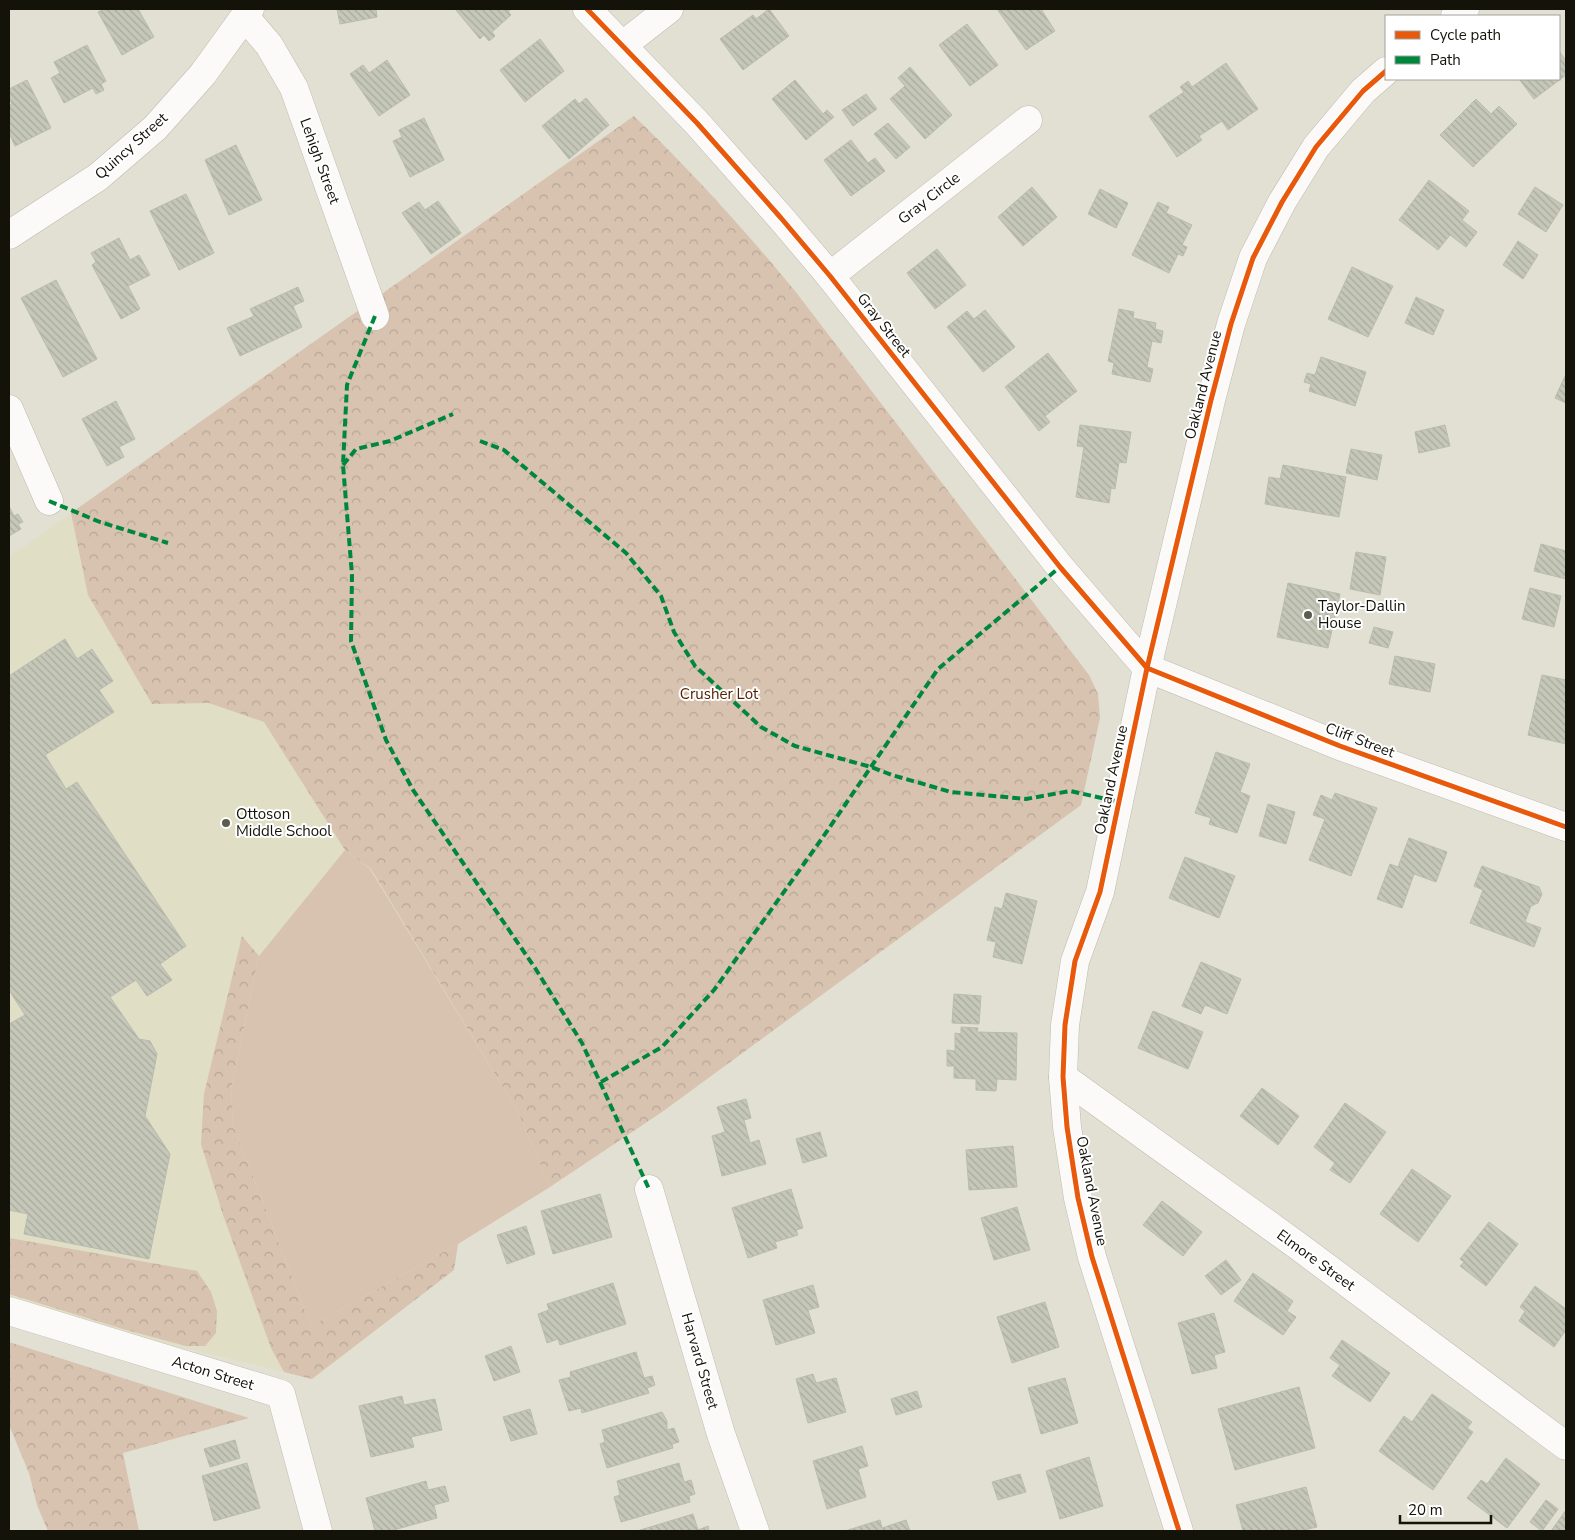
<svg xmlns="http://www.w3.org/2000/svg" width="1575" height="1540" viewBox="0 0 1575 1540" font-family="'Nunito Sans',sans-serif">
<defs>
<pattern id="forest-crowns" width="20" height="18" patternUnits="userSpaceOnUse" patternTransform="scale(1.25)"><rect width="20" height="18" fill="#d8c2b0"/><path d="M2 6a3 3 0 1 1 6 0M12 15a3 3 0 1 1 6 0" fill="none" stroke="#b8a696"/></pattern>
<pattern id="building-back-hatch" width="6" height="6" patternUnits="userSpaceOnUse" patternTransform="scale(1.25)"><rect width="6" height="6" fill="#c5c8b8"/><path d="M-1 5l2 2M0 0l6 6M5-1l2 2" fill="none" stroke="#a8ab9d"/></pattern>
</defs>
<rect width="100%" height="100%" fill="#e2e0d2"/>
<path fill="#e1dec6" d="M240 395 601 1152 458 1244 454 1270 312 1379 112 1330 9 1297V557Z"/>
<path fill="#d8c2b0" d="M345 850 370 869 518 1112 550 1187 458 1244 311 1326 233 1125 231 1089 259 956Z"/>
<path fill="url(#forest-crowns)" d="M634 116C691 171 745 230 795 291L1089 675 1098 694 1100 718 1081 805 662 1112 550 1187 518 1112 371 869 345 850 264 722 209 703 152 704 88 595 71 513Z
M242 936 259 956 231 1089 233 1125 311 1326 458 1244 454 1270 312 1379 284 1372 271 1348 223 1215 201 1144 204 1094Z
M9 1238 197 1271 211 1292 217 1311 216 1333 205 1346H186L123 1329 9 1294Z
M9 1342 249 1418 123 1453 139 1531H48L37 1505 29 1473 9 1425Z"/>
<path fill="url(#building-back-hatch)" stroke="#babbb0" d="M104 9H138L154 37 122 55 98 12Z
M337 9H376L377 17 340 24Z
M455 9H512L508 11 511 15 492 32 495 36 489 41 484 35 480 39Z
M769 9 789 36 743 70 720 39 753 15 756 19Z
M997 9H1041L1055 31 1026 50Z
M967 24 998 65 970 86 939 45Z
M540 39 564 71 525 102 500 70Z
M87 45 106 81 101 84 104 90 96 94 93 88 64 103 51 78 60 73 54 62Z
M1559 51 1566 61V75L1534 99 1519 79H1559Z
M387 60 410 95 379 116 350 74 363 65 369 73Z
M1226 63 1258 109 1228 130 1222 121 1199 136 1202 140 1177 157 1149 116 1184 92 1180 87 1188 81 1192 87Z
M910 67 952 115 925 139 890 99 905 86 898 78Z
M27 80 51 128 15 146 9 133V106L12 104 9 98V89Z
M795 80 823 114 827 110 834 117 806 140 772 99Z
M866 94 877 109 853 126 842 110Z
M586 98 609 125 569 159 542 126 575 99 579 104Z
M1476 99 1491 114 1499 106 1517 124 1473 167 1440 135Z
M424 118 444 160 410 177 393 141 402 137 399 130Z
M888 123 910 147 896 159 874 134Z
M851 140 868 163 875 158 885 171 851 196 824 160Z
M236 145 262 200 229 215 205 160Z
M1429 180 1469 211 1462 220 1477 232 1466 247 1450 235 1438 250 1399 220Z
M1032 187 1057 217 1023 246 998 217Z
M1535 187 1563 205 1546 232 1518 214Z
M1100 189 1128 203 1116 228 1088 214Z
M186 194 214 253 179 270 150 211Z
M438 201 461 233 431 254 402 213 419 202 425 210Z
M1158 202 1169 207 1166 213 1192 225 1182 245 1187 247 1183 256 1178 254 1169 273 1132 255Z
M119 238 130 260 139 255 150 275 128 286 140 309 121 319 92 265 96 262 91 253Z
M1518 241 1538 255 1523 279 1503 265Z
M937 249 966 285 935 309 907 273Z
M1352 267 1393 286 1368 337 1328 319Z
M56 280 97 359 63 377 21 298Z
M298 287 304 301 293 306 302 327 240 356 227 328 254 316 250 309Z
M1416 297 1444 310 1433 335 1405 323Z
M1119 309 1134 312 1133 318 1156 323 1155 329 1163 331 1161 343 1152 341 1147 367 1153 369 1150 382 1112 374 1114 363 1108 361Z
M985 310 1015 347 983 372 947 327 967 311 974 319Z
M1048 353 1077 391 1045 416 1050 422 1039 431 1005 387Z
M1321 357 1366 372 1355 406 1309 391 1311 384 1304 382 1307 373 1315 375Z
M1566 374V403L1555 398Z
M116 401 135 439 119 447 124 457 107 466 82 419Z
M1080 425 1131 432 1126 463 1119 462 1115 489 1111 488 1109 503 1076 497 1084 447 1077 446Z
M1445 425 1450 446 1419 453 1415 432Z
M1351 449 1382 455 1377 480 1346 473Z
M1283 465 1346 477 1339 517 1265 504 1269 477 1280 479Z
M9 506 14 516 18 514 23 522 18 524 21 529 9 536Z
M1541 544 1566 551V579L1534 571Z
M1356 552 1386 557 1380 595 1350 589Z
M1288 583 1340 594 1328 648 1277 637Z
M1530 588 1561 596 1554 627 1522 619Z
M1374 627 1393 632 1388 648 1369 643Z
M65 639 77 659 92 649 113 681 99 690 114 712 45 755 66 789 77 782 186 946 160 964 172 980 147 996 136 980 110 997 139 1039 150 1041 157 1054 145 1116 170 1154 149 1259 24 1234 28 1214 9 1210V1024L25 1015 9 990V676Z
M1395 656 1435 664 1430 692 1389 684Z
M1542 675 1566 680V744L1528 735Z
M1216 752 1250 764 1240 792 1250 796 1237 833 1209 824 1211 818 1195 813Z
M1335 793 1377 808 1351 876 1309 860 1325 819 1313 815 1321 795 1332 800Z
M1268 804 1295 812 1286 844 1259 836Z
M1409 838 1447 852 1436 882 1414 874 1402 908 1377 899 1390 864 1398 867Z
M1185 857 1235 876 1219 918 1169 898Z
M1482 866 1539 887 1542 894 1538 903 1531 906 1525 922 1541 928 1534 947 1470 923 1483 890 1474 886Z
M1006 893 1037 901 1022 964 993 957 996 942 987 940 995 907 1002 909Z
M1201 962 1241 979 1227 1014 1205 1005 1201 1014 1182 1006Z
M954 994 981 996 979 1024 952 1023Z
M1153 1011 1203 1032 1188 1069 1138 1048Z
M961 1027 978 1028 977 1032 1017 1033 1016 1080 997 1079 996 1091 976 1090V1079L954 1078V1066H947V1050L955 1051V1033L961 1034Z
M1262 1088 1299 1116 1278 1145 1240 1116Z
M746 1099 751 1118 744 1120 750 1143 759 1140 766 1164 722 1176 712 1136 725 1132 717 1107Z
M1345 1103 1386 1132 1350 1183 1330 1170 1335 1163 1314 1147Z
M820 1132 827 1156 803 1163 796 1139Z
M1013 1146 1017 1187 969 1190 966 1150Z
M1412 1169 1451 1196 1418 1242 1380 1214Z
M791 1189 803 1228 796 1230 798 1235 775 1242 777 1248 748 1258 732 1208Z
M600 1194 612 1237 553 1254 541 1211Z
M1162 1201 1202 1232 1183 1256 1143 1225Z
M1017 1207 1030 1250 994 1260 981 1218Z
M1489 1222 1518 1244 1486 1286 1460 1266 1464 1262 1460 1259Z
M526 1226 535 1254 507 1264 497 1235Z
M1226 1260 1241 1280 1221 1295 1205 1276Z
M1253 1273 1293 1301 1287 1311 1296 1317 1283 1335 1234 1301Z
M613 1283 626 1324 560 1345 558 1339 547 1343 538 1314 549 1310 547 1304Z
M813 1285 819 1307 808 1310 815 1333 776 1345 763 1300Z
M1535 1286 1566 1309V1330L1554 1347 1519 1321 1525 1311 1520 1307Z
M1045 1302 1059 1347 1012 1363 997 1317Z
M1214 1313 1225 1352 1214 1355 1217 1368 1192 1374 1178 1323Z
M1342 1340 1390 1373 1370 1402 1332 1376 1340 1365 1330 1358Z
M511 1346 520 1372 494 1381 485 1356Z
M636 1352 644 1378 652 1376 655 1385 647 1388 649 1393 582 1413 581 1408 569 1411 559 1380 571 1377 570 1372Z
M813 1374 816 1383 836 1378 846 1412 808 1423 796 1379Z
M1065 1378 1078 1423 1041 1434 1028 1388Z
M1299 1387 1315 1448 1235 1470 1218 1409Z
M917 1391 922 1407 896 1415 891 1399Z
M1432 1394 1472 1422 1467 1428 1473 1432 1433 1490 1379 1451 1404 1416 1412 1422Z
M402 1396 404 1405 435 1399 442 1430 411 1437 414 1447 371 1457 359 1406Z
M530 1409 537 1434 511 1441 503 1417Z
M662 1412 667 1421V1430L674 1428 679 1442 672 1444 673 1448 607 1468 600 1444 605 1442 602 1430Z
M235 1440 240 1458 210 1467 204 1449Z
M862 1446 868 1466 858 1469 866 1497 827 1509 813 1461Z
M1089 1457 1103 1506 1060 1519 1046 1471Z
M1506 1458 1540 1484 1507 1528 1467 1498 1481 1480 1487 1484Z
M247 1463 260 1508 214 1521 202 1476Z
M679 1463 684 1482 691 1480 695 1494 689 1496 690 1502 621 1522 614 1497 620 1495 617 1481Z
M1020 1474 1026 1492 998 1500 992 1482Z
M426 1481 428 1490 445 1486 449 1501 434 1505 437 1518 390 1531H375L366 1498Z
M1306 1487 1317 1527 1300 1531H1243L1236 1505Z
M1546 1500 1558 1509 1542 1531 1530 1522Z
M1566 1510V1531H1551Z
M693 1514 698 1530 708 1526 709 1531H637Z
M880 1520 882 1528 906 1520 910 1531H845Z"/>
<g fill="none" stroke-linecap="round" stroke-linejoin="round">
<defs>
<path id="minor" d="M245 17 269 45 294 88 375 316
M623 45 669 9
M9 235 98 177 155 128 203 74 250 9
M830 276 1028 120
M9 409 49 501
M1147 668 1340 746 1566 827
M1063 1077 1298 1246 1566 1446
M649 1189 721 1434 755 1531
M9 1311 281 1394 318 1531"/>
<path id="tertiary" d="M587 9 697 123 781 218 830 276 1060 567 1147 668
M1455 16 1465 9
M1179 1531 1092 1257 1078 1198 1067 1127 1063 1077 1065 1025 1075 961 1100 892 1147 668 1211 400 1231 324 1253 258 1282 202 1316 147 1363 91 1386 71"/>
</defs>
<use href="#minor" stroke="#bdbbb0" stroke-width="29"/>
<use href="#tertiary" stroke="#bdbbb0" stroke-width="29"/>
<use href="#minor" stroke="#fbfaf8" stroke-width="28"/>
<use href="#tertiary" stroke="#fbfaf8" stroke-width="28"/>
<path stroke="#00873e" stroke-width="4" stroke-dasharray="8 4" stroke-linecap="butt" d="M375 316 347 385 343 465 352 575 351 641 386 740 413 790 535 968 582 1043 649 1189
M480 441 504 450 626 553 661 596 674 632 695 666 761 727 795 746 871 767 892 775 951 792 1026 799 1070 791 1120 802
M343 465 356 449 390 441 453 414
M49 501 100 522 168 543
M601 1082 662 1047 714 990 823 837 938 669 1060 567"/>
<defs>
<path id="cycleway" d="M587 9 697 123 781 218 830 276 1060 567 1147 668 1340 746 1566 827
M1179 1531 1092 1257 1078 1198 1067 1127 1063 1077 1065 1025 1075 961 1100 892 1147 668 1211 400 1231 324 1253 258 1282 202 1316 147 1363 91 1386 71"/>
</defs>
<use href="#cycleway" stroke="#fff" stroke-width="8"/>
<use href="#cycleway" stroke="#e8590c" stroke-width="5"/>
</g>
<g fill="#5c5b50" stroke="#fff" stroke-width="2">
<circle cx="1308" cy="615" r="5"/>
<circle cx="226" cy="823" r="5"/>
</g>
<g text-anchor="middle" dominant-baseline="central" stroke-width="4" stroke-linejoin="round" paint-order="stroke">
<g font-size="15" fill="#14130a" stroke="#fff">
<text transform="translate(131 146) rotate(-42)">Quincy Street</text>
<text transform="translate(320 161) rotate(70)">Lehigh Street</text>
<text transform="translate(929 198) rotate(-38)">Gray Circle</text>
<text transform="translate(884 325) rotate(52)">Gray Street</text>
<text transform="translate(1203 385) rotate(-76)">Oakland Avenue</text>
<text transform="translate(1360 740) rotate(21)">Cliff Street</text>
<text transform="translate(1111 780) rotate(-78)">Oakland Avenue</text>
<text transform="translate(1092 1191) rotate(79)">Oakland Avenue</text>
<text transform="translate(1316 1260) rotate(36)">Elmore Street</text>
<text transform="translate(700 1361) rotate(74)">Harvard Street</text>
<text transform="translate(213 1373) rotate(17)">Acton Street</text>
</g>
<g font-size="15" fill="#14130a" stroke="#fff" text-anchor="start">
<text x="1318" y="606">Taylor-Dallin<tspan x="1318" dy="17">House</tspan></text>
<text x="236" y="814">Ottoson<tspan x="236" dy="17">Middle School</tspan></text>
</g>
<g font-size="15" fill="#542100" stroke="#fff">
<text x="719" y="694">Crusher Lot</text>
</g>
</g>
<rect width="1575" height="1540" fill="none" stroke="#14130a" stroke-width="20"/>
<rect x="1385" y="15" width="175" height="65" fill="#ffffff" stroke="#a1a19d"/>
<rect x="1395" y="31" width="25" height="8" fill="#e8590c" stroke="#a1a19d"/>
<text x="1430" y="40" font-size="15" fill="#14130a">Cycle path</text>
<rect x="1395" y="56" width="25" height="8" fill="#00873e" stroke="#a1a19d"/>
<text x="1430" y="65" font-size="15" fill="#14130a">Path</text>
<path d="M1400 1515v8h91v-8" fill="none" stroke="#14130a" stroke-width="2.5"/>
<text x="1408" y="1515" font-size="15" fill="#14130a" stroke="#ffffff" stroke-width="4" paint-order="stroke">20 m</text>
</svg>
